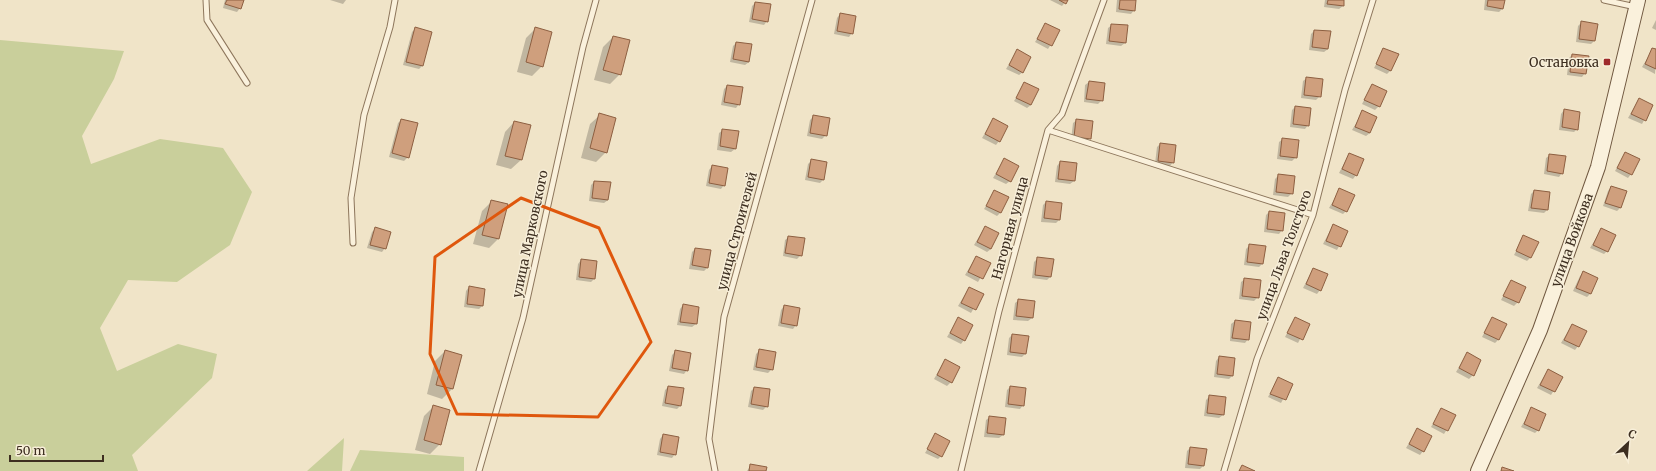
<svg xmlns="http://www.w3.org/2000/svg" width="1656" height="471" viewBox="0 0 1656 471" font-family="Merriweather,serif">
<rect width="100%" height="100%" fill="#f0e4c8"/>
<path fill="#c9cf9b" d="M0 40 124 51 114 79 82 136 91 164 160 139 223 148 252 192 230 245 177 282 128 280 100 328 117 371 178 344 217 354 212 378 132 455 138 471H0Z
M344 438 342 471H307Z
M360 450 464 457V471H350Z"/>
<path fill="#0003" d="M225 0H243L240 8 237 12 223 8Z
M330 0H346L343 4Z
M1050 0H1067L1062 6Z
M1117 0H1135L1134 10 1131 14 1116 12Z
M1325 0H1343V6L1339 9 1324 7Z
M1485 0H1504L1502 9 1499 12 1484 10Z
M755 3 767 21 764 25 749 22 752 6Z
M840 14 852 33 849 37 834 34 837 18Z
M1656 20V30L1652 28Z
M1582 22 1594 41 1591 44 1576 42 1578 26Z
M1046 24 1059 31 1048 49 1035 42Z
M1112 25 1125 43 1121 46 1106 44 1108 28Z
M416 28 422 66 419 69 403 65 412 32Z
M535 29 542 66 532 76 517 72 526 38Z
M1314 31 1328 49 1324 52 1309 50 1311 34Z
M613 37 620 74 610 84 594 80 603 47Z
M736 43 749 62 745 65 730 62 733 46Z
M1384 49 1391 70 1387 74 1374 68Z
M1653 49 1656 50 1655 74 1642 67Z
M1017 51 1023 72 1019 75 1006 69Z
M1572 55 1585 73 1582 77 1567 75 1569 58Z
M1307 78 1320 96 1316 100 1301 98 1303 81Z
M1089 82 1102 100 1098 104 1084 102 1085 85Z
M1025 83 1031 105 1027 108 1014 101Z
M1372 85 1379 106 1375 110 1362 104Z
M727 86 739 104 736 108 721 105 724 89Z
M1639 99 1652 106 1642 124 1628 118Z
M1295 107 1308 125 1305 129 1290 127 1292 110Z
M1564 110 1577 129 1574 132 1559 130 1561 114Z
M1363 112 1370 133 1366 136 1352 130Z
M600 115 606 152 596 162 581 158 590 124Z
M814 116 826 135 822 139 807 136 810 120Z
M401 120 408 157 404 161 389 157 398 123Z
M993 120 999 141 996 145 982 138Z
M1077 120 1090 138 1086 142 1071 140 1073 123Z
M514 122 521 160 511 169 496 165 505 132Z
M723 130 735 149 731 152 717 150 719 133Z
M1283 139 1296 157 1292 161 1277 159 1279 142Z
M1160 144 1173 162 1170 166 1155 164 1157 147Z
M1625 153 1631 174 1628 178 1615 171Z
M1349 154 1356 175 1353 179 1339 173Z
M1550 155 1562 173 1559 177 1544 174 1546 158Z
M1004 160 1010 181 1006 184 993 178Z
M811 161 824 179 820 183 805 180 808 164Z
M1060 162 1074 181 1070 184 1055 182 1057 166Z
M712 166 724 185 721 189 706 186 709 170Z
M1279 175 1292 193 1288 197 1273 195 1275 179Z
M594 182 608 200 604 203 589 201 591 185Z
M1611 187 1620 208 1617 211 1603 206 1608 191Z
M1340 190 1346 211 1343 214 1329 208Z
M995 191 1000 213 997 216 984 209Z
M1534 191 1547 210 1544 213 1528 211 1531 194Z
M492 201 498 239 489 248 473 244 482 211Z
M1046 202 1059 220 1056 223 1041 222 1043 205Z
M1269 212 1282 230 1279 234 1264 232 1266 215Z
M1333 225 1347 231 1337 250 1323 244Z
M985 227 991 249 987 252 974 245Z
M375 229 385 248 382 252 367 248 372 232Z
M1601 230 1607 251 1604 254 1590 248Z
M1524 236 1531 257 1527 261 1514 255Z
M789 237 801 255 797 259 783 256 785 240Z
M1250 245 1262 264 1259 267 1244 265 1246 249Z
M695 249 707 268 704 271 689 269 692 252Z
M976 257 989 263 978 282 965 275Z
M1038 258 1050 277 1047 280 1032 278 1034 262Z
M581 260 594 279 591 282 576 280 578 264Z
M1313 269 1320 290 1317 294 1303 288Z
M1583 273 1597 278 1590 294 1587 297 1573 291 1580 276Z
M1245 279 1258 297 1254 301 1239 299 1241 282Z
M1511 281 1518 302 1514 306 1501 300Z
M469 287 482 306 479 309 464 307 466 291Z
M969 288 982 294 971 313 958 306Z
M1019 300 1034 302 1032 318 1028 321 1013 320 1015 303Z
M683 305 698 308 696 324 692 327 677 325 680 309Z
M784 306 796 325 793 329 778 326 781 310Z
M1295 318 1308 324 1298 343 1285 337Z
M1492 318 1498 340 1495 343 1482 337Z
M958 319 964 340 961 344 947 337Z
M1235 321 1248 339 1245 343 1230 341 1231 324Z
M1572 325 1578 346 1575 350 1561 343Z
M1012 335 1026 353 1022 357 1007 355 1009 338Z
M445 351 461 355 452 389 442 399 427 394 435 361Z
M759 351 772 369 768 373 753 370 756 354Z
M675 352 687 370 684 374 669 371 672 355Z
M1467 354 1473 375 1469 379 1456 372Z
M1219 357 1232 376 1229 379 1214 377 1216 361Z
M945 360 951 382 947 386 934 379Z
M1548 370 1562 377 1551 395 1537 388Z
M1278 379 1291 385 1281 403 1268 397Z
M668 387 680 406 677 409 662 406 665 390Z
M1010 387 1023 405 1020 409 1005 407 1007 390Z
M754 388 767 406 763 410 748 407 751 391Z
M1210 396 1223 415 1219 418 1204 416 1206 400Z
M434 406 440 444 430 454 415 450 424 416Z
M1441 409 1455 416 1444 434 1431 427Z
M1532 409 1538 430 1535 433 1521 427Z
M990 417 1005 419 1003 435 999 438 984 437 986 420Z
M1417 430 1423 451 1420 455 1406 448Z
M663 435 675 454 672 458 657 455 660 439Z
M936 435 941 456 938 459 925 453Z
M1190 448 1203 466 1200 469 1185 468 1187 451Z
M751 465 765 471H747Z"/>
<path fill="#cf9f7d" stroke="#8d5f41" d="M227 0H244L241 9 225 4Z
M1059 0H1068L1066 4Z
M1120 0H1136L1135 11 1119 9Z
M1328 0H1344V6L1327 4Z
M1488 0H1505L1503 9 1487 6Z
M755 2 771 4 768 22 752 19Z
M840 13 856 16 853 34 837 31Z
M1581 21 1598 24 1595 41 1579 39Z
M1045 23 1060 30 1052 46 1037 39Z
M1111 24 1128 25 1126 43 1109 41Z
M415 27 432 32 423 66 406 62Z
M535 27 552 32 543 67 526 62Z
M1314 30 1331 31 1328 49 1312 47Z
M613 36 630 40 621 75 603 70Z
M736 42 752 44 749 62 733 59Z
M1383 48 1399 54 1391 71 1376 64Z
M1652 48 1656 49V69L1645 64Z
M1017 49 1031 57 1023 73 1009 65Z
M1572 54 1589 56 1586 74 1570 72Z
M1306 77 1323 79 1321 97 1304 95Z
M1089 81 1105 83 1103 101 1086 99Z
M1024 82 1039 89 1031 105 1016 98Z
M1372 84 1387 91 1380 107 1364 100Z
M727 85 743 87 740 105 724 102Z
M1639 98 1653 105 1646 121 1631 114Z
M1295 106 1311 108 1309 126 1293 124Z
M1564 109 1580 112 1578 130 1562 127Z
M1362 110 1377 117 1370 133 1355 127Z
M599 113 616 118 607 153 590 148Z
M813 115 830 118 827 136 810 133Z
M993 118 1008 126 1000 142 985 134Z
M401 119 418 123 409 158 392 153Z
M1076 119 1093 121 1091 139 1074 137Z
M514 121 531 125 522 160 505 156Z
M722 129 739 131 736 149 720 146Z
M1282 138 1299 140 1297 158 1280 156Z
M1160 143 1176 145 1174 163 1158 161Z
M1625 152 1640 159 1632 175 1617 168Z
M1349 153 1364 159 1357 176 1342 169Z
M1549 154 1566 156 1563 174 1547 171Z
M1004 158 1019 166 1011 182 996 174Z
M811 159 827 162 824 180 808 177Z
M1060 161 1077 163 1075 181 1058 179Z
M712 165 728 168 725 186 709 183Z
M1278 174 1295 176 1293 194 1276 192Z
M594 181 611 182 608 200 592 198Z
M1611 186 1627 191 1621 208 1605 203Z
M1339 188 1355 195 1347 212 1332 205Z
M994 190 1009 197 1001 213 986 206Z
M1534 190 1550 192 1548 210 1531 208Z
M491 200 508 204 499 239 482 235Z
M1046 201 1062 203 1060 220 1044 218Z
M1269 211 1285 213 1283 231 1267 229Z
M1333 224 1348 231 1341 247 1326 241Z
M985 226 999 233 991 249 977 242Z
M375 227 391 232 386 249 370 245Z
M1601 228 1616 235 1608 252 1593 245Z
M1523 235 1539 242 1531 258 1516 251Z
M788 236 805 238 802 256 785 253Z
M1249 244 1266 246 1263 264 1247 262Z
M695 248 711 250 708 268 692 265Z
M976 256 991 263 983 279 968 272Z
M1037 257 1054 259 1051 277 1035 275Z
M581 259 597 261 595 279 579 277Z
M1313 268 1328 274 1321 291 1306 284Z
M1583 271 1598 278 1591 294 1576 288Z
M1244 278 1261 280 1259 298 1242 296Z
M1511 280 1526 287 1519 303 1503 296Z
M469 286 485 289 483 306 467 304Z
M969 287 984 294 976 310 961 303Z
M1018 299 1035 301 1033 318 1016 316Z
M683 304 699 307 697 324 680 322Z
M784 305 800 308 797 326 781 323Z
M958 317 973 325 965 341 950 333Z
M1295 317 1310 324 1303 340 1287 333Z
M1492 317 1507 324 1499 340 1484 333Z
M1235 320 1251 322 1249 340 1232 338Z
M1572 324 1587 331 1579 347 1564 340Z
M1012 334 1029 336 1026 354 1010 352Z
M759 349 776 352 773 370 756 367Z
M445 350 462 355 453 389 436 385Z
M675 350 691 353 688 371 672 368Z
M1467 352 1481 360 1474 376 1459 368Z
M1219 356 1235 358 1233 376 1217 374Z
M945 359 960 367 952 383 937 375Z
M1548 369 1563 377 1555 392 1540 385Z
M1278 377 1293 384 1286 400 1270 394Z
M668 386 684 388 681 406 665 403Z
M1010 386 1026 388 1024 406 1008 404Z
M754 387 770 389 768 407 751 404Z
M1209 395 1226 397 1224 415 1207 413Z
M433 405 450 410 441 445 424 440Z
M1531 407 1546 414 1539 431 1524 424Z
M1441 408 1456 415 1448 431 1433 424Z
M989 416 1006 418 1004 435 987 433Z
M1417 428 1432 436 1424 452 1409 444Z
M935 433 950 441 942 457 927 449Z
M663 434 679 437 676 455 660 452Z
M1190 447 1207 449 1204 466 1188 464Z
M750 464 767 467 766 471H749Z
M1242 465 1255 471H1239Z
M1502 467 1514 471H1501Z"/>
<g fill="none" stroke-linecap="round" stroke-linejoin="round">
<defs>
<path id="lane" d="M206 0 207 20 247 83
M1604 0 1636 7
M1048 130 1313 215
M353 243 351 198 364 115 390 27 395 0
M479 471 523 318 583 47 596 0
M715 471 709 439 724 317 812 0
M961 471 999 311 1048 130 1062 114 1104 0
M1224 471 1257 359 1313 215 1345 90 1373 0"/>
<path id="secondary" d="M1478 471 1540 330 1598 167 1638 0"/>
</defs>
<use href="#lane" stroke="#8d765c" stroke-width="7"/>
<use href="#secondary" stroke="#6f573f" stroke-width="16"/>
<use href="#lane" stroke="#faf1dc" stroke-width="5"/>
<use href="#secondary" stroke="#faf1dc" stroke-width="14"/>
</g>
<path fill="none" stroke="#df570d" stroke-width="3" stroke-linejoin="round" d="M521 198 599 228 651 342 598 417 457 414 430 354 435 257Z"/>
<rect fill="#9e2a2b" stroke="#f7eed8" stroke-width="1.5" x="1603" y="58" width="8" height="8" rx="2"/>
<g text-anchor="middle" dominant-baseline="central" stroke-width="3" stroke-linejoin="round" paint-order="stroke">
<g font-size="13" fill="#3d2e20" stroke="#f7eed8" text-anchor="end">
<text x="1599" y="62">Остановка</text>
</g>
<g font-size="13" fill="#3d2e20" stroke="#f7eed8">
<text transform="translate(1010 228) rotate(-75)">Нагорная улица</text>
<text transform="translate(737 231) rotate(-75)">улица Строителей</text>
<text transform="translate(530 234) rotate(-78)">улица Марковского</text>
<text transform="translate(1572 240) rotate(-70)">улица Войкова</text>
<text transform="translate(1284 255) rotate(-70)">улица Льва Толстого</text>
</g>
</g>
<g transform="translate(1628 443) rotate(26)" stroke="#f7eed8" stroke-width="3" paint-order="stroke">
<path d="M0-3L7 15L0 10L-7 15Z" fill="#3d2e20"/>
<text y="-6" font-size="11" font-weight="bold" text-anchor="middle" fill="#3d2e20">С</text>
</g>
<path d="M10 455v6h93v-6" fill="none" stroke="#3d2e20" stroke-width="2"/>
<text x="16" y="455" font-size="12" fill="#3d2e20" stroke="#f7eed8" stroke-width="3" paint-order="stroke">50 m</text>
</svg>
